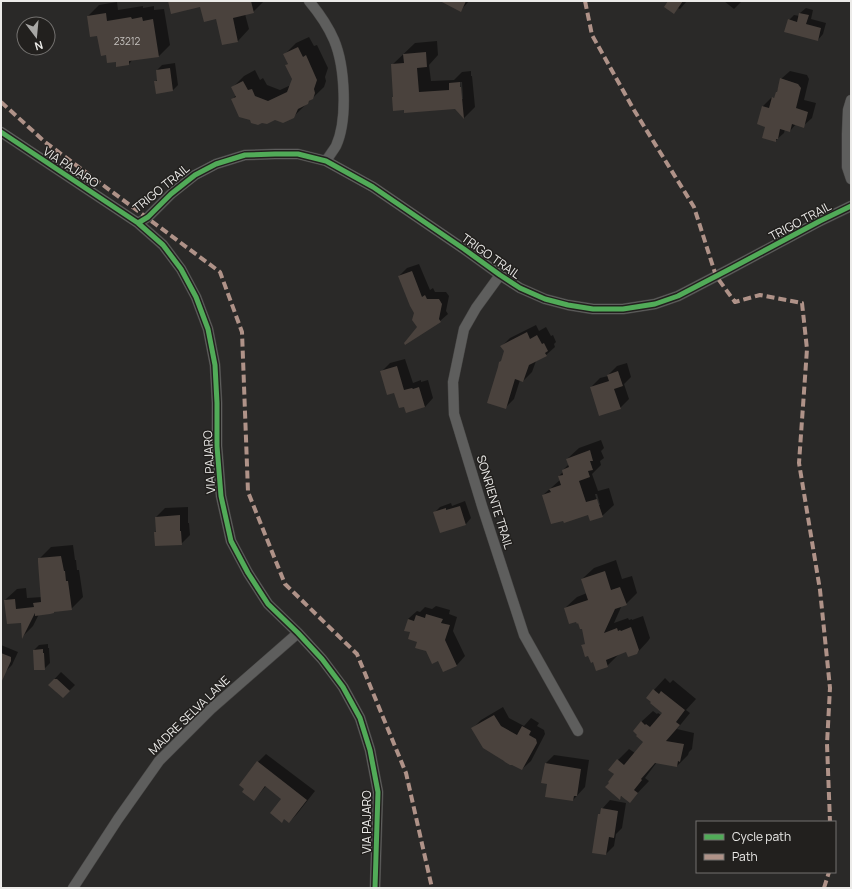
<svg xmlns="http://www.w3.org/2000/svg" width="852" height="889" viewBox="0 0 852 889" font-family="Manrope,sans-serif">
<rect width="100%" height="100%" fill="#2a2928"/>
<path fill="#0007" fill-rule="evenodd" d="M168 1H264L253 12 245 14 249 29 238 41 223 44 217 18 201 6 168 2Z
M443 1H469L461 10Z
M669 1H687L680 9 678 8 674 13Z
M724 1H742L734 9Z
M117 2 118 10 143 6V8L154 6V10L164 9 170 45 159 56 133 59 129 64 116 61 107 54 88 16 99 5Z
M806 8 813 10 811 19 826 23 823 34 818 40 789 20 794 15 800 16V13Z
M309 37 314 46 317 45 328 68 325 77 326 81 324 87 293 117 275 119H250L232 100 236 95 233 87 244 76 255 70 260 80 263 78 267 85 280 90 291 85 293 79 286 65 289 63 285 54 296 43Z
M437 41 438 55 429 65 431 81 454 80 462 72 471 71V76H472L475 107 464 118 455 108 405 109 394 96 392 65 415 43ZM460 82H462L463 99H461Z
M175 63 178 85 173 90 155 82 158 79 157 70 162 65Z
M790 71 807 75 809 79 804 100 816 103 812 118 803 126 796 124 790 131 785 129 784 133 775 141 767 126 762 107 771 98 773 99 776 95 781 79Z
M419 264 430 290 433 288 435 292H446L449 296 446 311 448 314 440 321 419 327 415 312 399 276 407 268Z
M536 325 539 331 546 327 551 336 553 335 556 342 554 344 555 347 546 355 536 361 532 372 523 381 520 380 514 399 506 407 502 361 505 351 502 346 510 338Z
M405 359 413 383 421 380V382L428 380 433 398 425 407 395 391 381 372 390 363Z
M627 363 631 377 624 384 629 399 620 408 591 387 600 378 608 376V375L617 366Z
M601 440 604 448 601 451 604 458 600 461 601 465 592 474 598 491 609 488 614 505 602 516 589 514 543 495 560 480 559 476 563 472V470L569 464 567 459 579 448ZM595 494H597L600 505H598Z
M465 501 471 518 466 524 441 532 434 513 440 507 451 503 452 506Z
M188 507V523H189L190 535 181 544 155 532 157 531 156 517 165 508Z
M73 545 75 560H76L77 570H79L83 597 71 609 56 611 54 612 39 614 33 626 23 636 21 622 5 600 17 589 26 588 27 598 42 597 39 559 51 547Z
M616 560 622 579 632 576 637 593 626 604 622 605 614 623 628 618 629 620 632 619V620L643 616 650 638 648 641 637 653 627 651 619 654 607 666 589 655 583 646 586 643 583 628 579 622 565 608 577 597 587 593 582 579 594 568Z
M436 606 450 610 449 614 457 617 453 631 465 656 457 665 444 671 439 660 418 641 411 632 408 619 417 611 420 612 425 607 432 609Z
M48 644V648H49L50 663 44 669 34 650 39 645Z
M1 645 18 652 12 665 6 671 1 668Z
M61 672 75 685 63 697 49 685Z
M665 678 670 683 673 680 696 699 686 710 690 713 677 729 694 733 692 749 689 752 688 755 677 766 657 762 645 778 649 781 630 801 622 796 620 798 615 774 618 760 629 749 635 753 644 742 641 722 653 711 657 714 658 713 661 715 663 713 654 690Z
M503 707 509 718 524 726 531 718 539 723 537 726 544 730 545 734 531 761 522 769 473 728 481 720Z
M266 754 315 791 297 814 289 822 283 798 266 786 254 800 258 762Z
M554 755 589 760 585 787 573 800 548 783 546 763Z
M610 800 626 803 622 828 616 834 614 846 606 854 599 815 601 813 602 809Z"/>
<path fill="#4a423d" d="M168 1H251L254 13 233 18 238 42 222 45 216 19 204 22 200 7 171 14Z
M440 1H466L461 12Z
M668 1H683L674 14 664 7Z
M106 13 107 21 131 17 132 19 142 17 143 21 153 19 159 57 129 61V65L116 67V62L107 63 106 55 101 56 97 36 90 37 87 16Z
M799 13 809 15 806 24 821 28 818 41 784 32 788 19 797 22Z
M298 47 303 57 306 55 317 80 314 89 315 93 313 99 309 101 308 104 298 109 294 118 283 123 275 120 267 124 262 123 258 125 251 123 250 120 239 117 231 99 236 97 231 87 243 81 248 90 252 89 255 96 268 101 287 92 292 79 285 65 288 64 283 54Z
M426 52 427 67 417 68 419 92 449 90V83L460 82V87H461L464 119 455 109 404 113V110L393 111 392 97H393L391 64 404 63 403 54Z
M170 68 173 91 156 94 154 81H157L156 70Z
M780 78 798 84 801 88 796 108 808 112 804 128 792 124 790 132 780 129 778 139H776V142L762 138 765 127 757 124 762 106 769 108 772 97 774 98 776 92H777Z
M412 271 422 297 425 295 427 299H439L442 304 439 319 441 322 405 345 404 343 417 327 412 320 414 313 410 306 398 276Z
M527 332 530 339 537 335 542 344 544 343 548 351 545 353 547 356 529 365 523 382 515 379 506 409 487 403 498 367 499 362 501 361 504 351 500 346Z
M397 366 404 390 412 388 413 389 419 387 425 407 406 413 404 407 399 408 394 393 387 395 380 371Z
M618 371 623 386 614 389 621 409 599 416 590 387 609 381 607 375Z
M590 450 593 461H590L593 470 588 471 590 477 579 481 586 502 597 499 603 517 590 521 588 515 564 523 563 521 551 524 542 495 551 492 549 489 561 485 558 476 563 475 562 470 569 467 566 459Z
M460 506 466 525 440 533 433 512 446 508V510Z
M180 515V531H181L182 545 155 546 154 532H156L155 517Z
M61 556 64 571H65L66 581H68L72 610 54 612V613L50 614 35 616V613L22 639 21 623 7 624 4 600 15 599 16 609 34 607 33 603 41 602 38 562V558Z
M605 571 611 590 620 587 627 605 615 609 604 633 617 628 618 631 620 630 621 631 631 627 639 650 637 654 628 657 626 652 606 660 608 667 596 671 593 662 591 663 588 656 585 657 582 647 581 645 585 644 582 629H580L578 623 577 624 576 622 569 624 564 608 588 600 581 579Z
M426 614 443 619 441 623 450 625 445 640 457 666 443 672 438 661 432 664 426 651 415 648 417 642 408 639 410 632 404 631 408 619 414 621 416 615 425 618Z
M43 649V653H44L45 670H34L33 650Z
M1 653 11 657V661L1 683Z
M54 679H57L70 691 63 698 48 685Z
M653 689 659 694 661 691 685 710 676 722 680 725 666 741 684 744 680 762 678 761 677 767 655 763 641 779 642 780 634 790 638 793 630 803 621 796 620 800 605 787 609 783 608 782 614 774 608 770 617 759 624 765 643 742 636 736 637 735 633 731 641 721 645 725 646 724 650 727 662 713 650 703 651 702 646 698Z
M494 715 501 726 517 735 522 726 531 731 529 735 536 739 537 743 522 770 512 765H510L505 762 504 761 483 748 471 728Z
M257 761 307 800 289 823 284 819 282 823 270 813 281 799 265 786 254 801 242 792 244 789 239 785Z
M545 763 581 769 577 796H574L573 801 545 797 547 784 541 783Z
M601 808 618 811 614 838 609 837 606 855 592 853 598 814H600Z"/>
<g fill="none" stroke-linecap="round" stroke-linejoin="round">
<defs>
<path id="street" d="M309 1C319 13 328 26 334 40 345 66 348 120 336 146 333 151 329 156 326 161
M851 100 848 110 847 134V167L851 179
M1 132 138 223 163 245 181 269 196 297 208 329 215 365 217 403V446L221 496 231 541 248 573 268 604 298 633 322 659 343 687 360 718 370 750 378 792 375 888
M138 223 148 217 171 194 195 175 216 164 245 155 275 154H298L326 161 373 187 464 249 500 275 520 288 545 299 568 305 593 309H623L655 304 678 296 728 270 820 221 851 206
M500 275 476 308 464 329 453 382 454 414 482 506 524 635 578 731
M73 888 118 819 159 761 211 709 298 633"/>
</defs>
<use href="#street" stroke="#464544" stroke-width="11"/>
<use href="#street" stroke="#5e5e5d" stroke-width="10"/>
<path stroke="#af9288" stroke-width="4" stroke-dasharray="8 4" stroke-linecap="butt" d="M585 1 592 35 634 110 694 207 716 276 735 302 760 295 802 303 807 349 799 463 820 590 830 688 827 744 830 822
M1 102 45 142 220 272 242 332 248 492 285 584 357 654 406 773 432 888
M824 888 829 872"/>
<defs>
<path id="cycleway" d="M1 132 138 223 163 245 181 269 196 297 208 329 215 365 217 403V446L221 496 231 541 248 573 268 604 298 633 322 659 343 687 360 718 370 750 378 792 375 888
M138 223 148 217 171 194 195 175 216 164 245 155 275 154H298L326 161 373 187 464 249 500 275 520 288 545 299 568 305 593 309H623L655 304 678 296 728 270 820 221 851 206"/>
</defs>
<use href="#cycleway" stroke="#22201e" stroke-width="8"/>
<use href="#cycleway" stroke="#51ab58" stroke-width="5"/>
</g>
<g text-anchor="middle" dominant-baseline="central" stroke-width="3" stroke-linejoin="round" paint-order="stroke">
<g font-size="10" fill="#c4c1be">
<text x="127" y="41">23212</text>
</g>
<g font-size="12" fill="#ecebe9" stroke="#22201e">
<text transform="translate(71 167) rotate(33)">VIA PAJARO</text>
<text transform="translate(161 188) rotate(-39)">TRIGO TRAIL</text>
<text transform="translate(800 221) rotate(-28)">TRIGO TRAIL</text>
<text transform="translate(491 256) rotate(35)">TRIGO TRAIL</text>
<text transform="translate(209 462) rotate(-93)">VIA PAJARO</text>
<text transform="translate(495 502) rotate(73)">SONRIENTE TRAIL</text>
<text transform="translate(189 715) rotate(-44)">MADRE SELVA LANE</text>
<text transform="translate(366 822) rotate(-90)">VIA PAJARO</text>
</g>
</g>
<rect width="852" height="889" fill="none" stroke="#ecebe9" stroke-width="4"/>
<rect x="696" y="821" width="140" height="52" fill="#22201e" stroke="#73716f"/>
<rect x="704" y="834" width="20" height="6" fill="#51ab58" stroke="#73716f"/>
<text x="732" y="841" font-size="12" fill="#ecebe9">Cycle path</text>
<rect x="704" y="854" width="20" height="6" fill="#af9288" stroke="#73716f"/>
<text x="732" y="861" font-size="12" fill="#ecebe9">Path</text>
<g transform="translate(36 36) rotate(164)"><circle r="19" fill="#22201e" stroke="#73716f"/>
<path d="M0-3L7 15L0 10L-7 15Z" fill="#a8a7a5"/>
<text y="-6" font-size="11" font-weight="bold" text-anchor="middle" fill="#ecebe9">N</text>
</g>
</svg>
